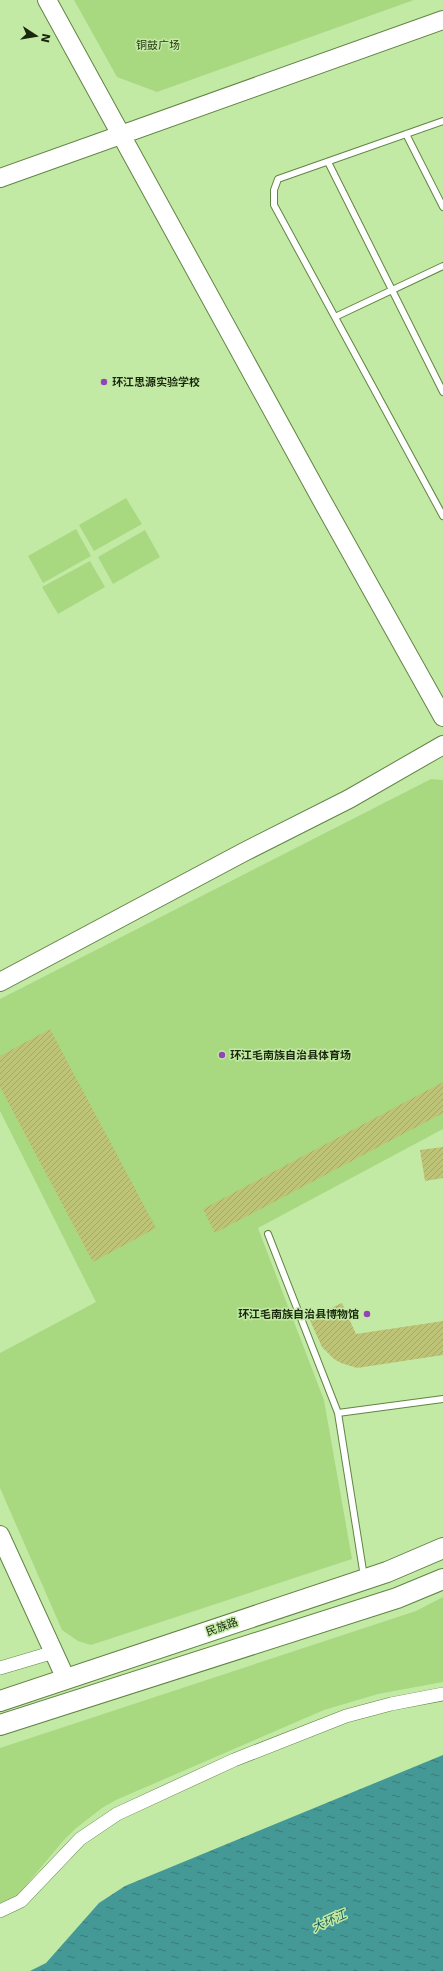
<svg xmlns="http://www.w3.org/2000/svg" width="443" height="1971" viewBox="0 0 443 1971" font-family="'DejaVu Sans','Noto Sans SC',sans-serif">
<defs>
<pattern id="water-ripples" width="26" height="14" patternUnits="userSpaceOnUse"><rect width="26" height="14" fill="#449895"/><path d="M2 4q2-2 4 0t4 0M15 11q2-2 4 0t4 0" fill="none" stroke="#387c78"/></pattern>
<pattern id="building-hatch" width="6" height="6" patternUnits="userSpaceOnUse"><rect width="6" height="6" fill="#bec477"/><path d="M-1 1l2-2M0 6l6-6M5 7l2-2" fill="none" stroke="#a3a866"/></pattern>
</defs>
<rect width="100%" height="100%" fill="#c3eaa5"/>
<path fill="#a8d980" d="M74 0H414L157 92 117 77Z
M126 498 142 524 94 551 79 525Z
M76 529 91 556 43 583 28 556Z
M145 530 160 557 113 584 98 557Z
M90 561 105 587 58 614 42 587Z
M431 779 443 780V1129L258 1228 324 1400 352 1559 91 1645 78 1641 62 1630 0 1488V1353L96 1302 0 1111V999Z
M443 1597V1682L378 1694 324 1710 116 1800 102 1808 75 1829 63 1841 18 1895 0 1904V1748L416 1611Z"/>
<path fill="url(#water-ripples)" d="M443 1755V1971H30L46 1963 99 1903 125 1886Z"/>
<path fill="url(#building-hatch)" d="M50 1029 156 1228 93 1262 0 1087V1056Z
M443 1082V1113L215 1233 203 1209Z
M443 1147V1178L425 1181 420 1150Z
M342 1303 356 1334 443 1321V1355L357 1368 341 1363 334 1359 322 1347 309 1318Z"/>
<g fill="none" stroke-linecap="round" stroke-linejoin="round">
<defs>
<path id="lane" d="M443 121 278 179 274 190V205L443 516
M406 134 443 207
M328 162 443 392
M335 317 443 266
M268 1234 338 1413 364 1577
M338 1413 443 1399"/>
<path id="street" d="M0 1668 54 1652
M0 1911 21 1901 80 1839 117 1814 234 1760 346 1716 391 1704 443 1694"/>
<path id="secondary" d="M47 0 320 497 443 717
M0 178 443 20
M0 982 244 852 349 799 443 745
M0 1535 66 1679"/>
<path id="primary" d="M0 1701 387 1572 443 1548
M0 1725 397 1598 443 1579"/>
</defs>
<use href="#lane" stroke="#618444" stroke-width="8"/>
<use href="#street" stroke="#618444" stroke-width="14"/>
<use href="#secondary" stroke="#618444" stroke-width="20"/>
<use href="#primary" stroke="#618444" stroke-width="22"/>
<use href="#lane" stroke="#fff" stroke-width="6"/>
<use href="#street" stroke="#fff" stroke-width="13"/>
<use href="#secondary" stroke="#fff" stroke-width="18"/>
<use href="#primary" stroke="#fff" stroke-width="20"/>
</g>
<g fill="#9146b8" stroke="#c3eaa5" stroke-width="1.5">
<circle cx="104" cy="382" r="4"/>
<circle cx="222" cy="1055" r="4"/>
<circle cx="367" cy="1314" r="4"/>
</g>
<g text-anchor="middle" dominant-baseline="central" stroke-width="3" stroke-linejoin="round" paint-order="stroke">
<g font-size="11" fill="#1f320c" stroke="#c3eaa5">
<text x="158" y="45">铜鼓广场</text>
</g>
<g font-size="11" font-weight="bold" fill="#19280d" stroke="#c3eaa5" text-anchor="start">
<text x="112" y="382">环江思源实验学校</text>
<text x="230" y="1055">环江毛南族自治县体育场</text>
<text x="359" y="1314" text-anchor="end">环江毛南族自治县博物馆</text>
</g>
<g font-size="11" fill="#19280d" stroke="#c3eaa5">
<text transform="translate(222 1627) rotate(-19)">民族路</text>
</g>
<g font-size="12" font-style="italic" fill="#145a59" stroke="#c3eaa5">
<text transform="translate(329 1921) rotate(-24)">大环江</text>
</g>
</g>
<g transform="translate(36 36) rotate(102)" stroke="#c3eaa5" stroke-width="3" paint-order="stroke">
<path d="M0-3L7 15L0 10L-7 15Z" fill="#19280d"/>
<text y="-6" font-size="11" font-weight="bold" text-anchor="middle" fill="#19280d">N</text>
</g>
</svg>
